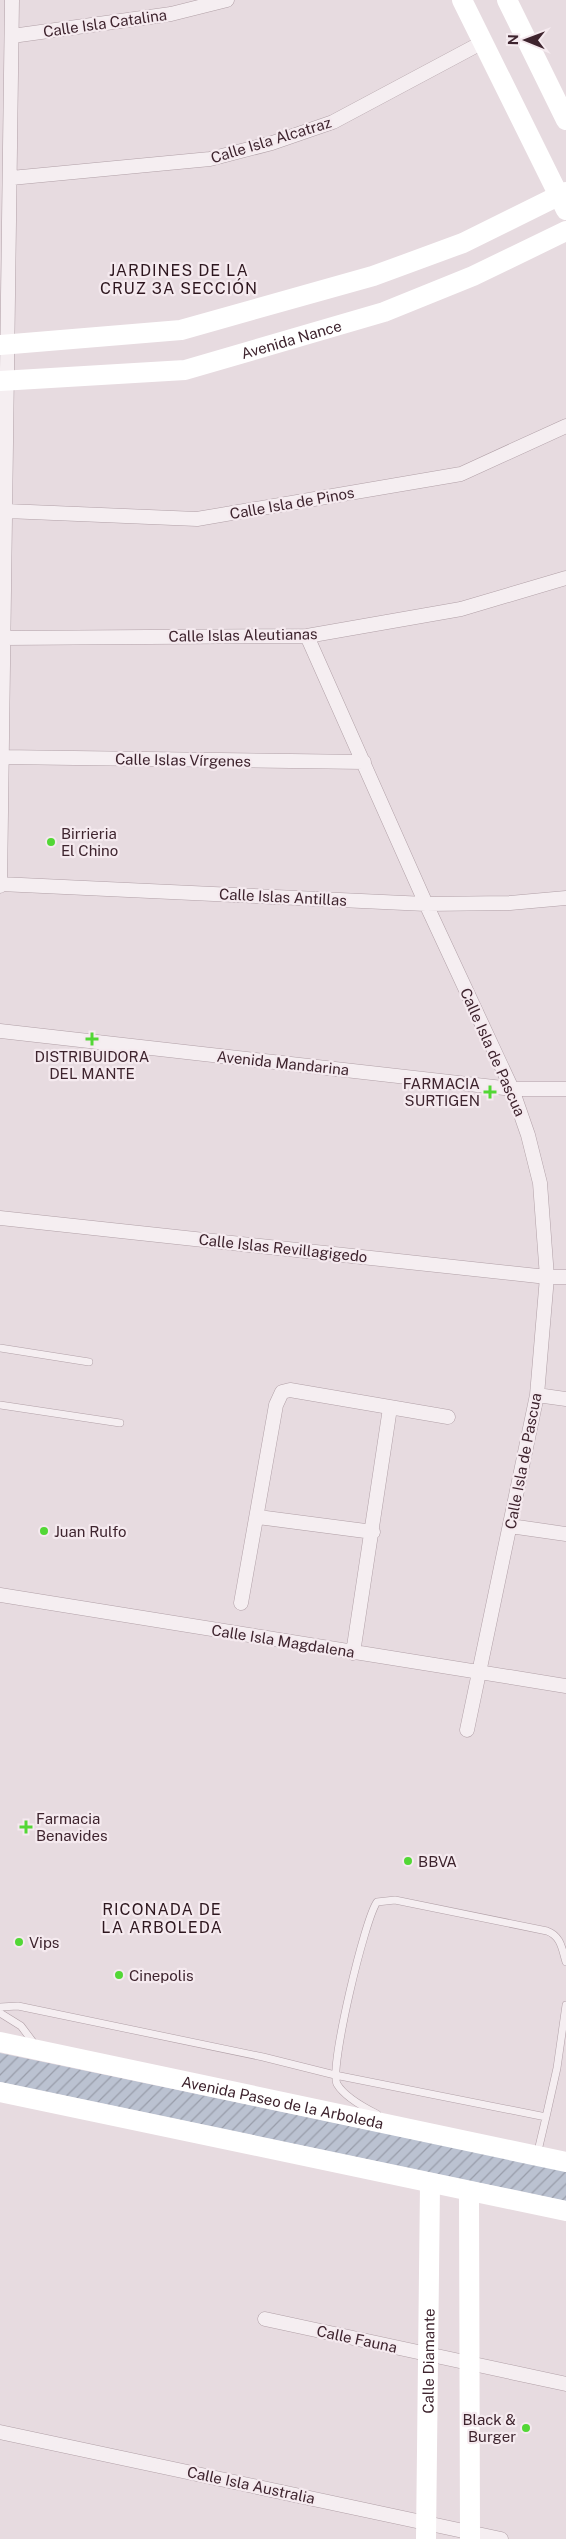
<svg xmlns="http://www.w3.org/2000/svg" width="566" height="2539" viewBox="0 0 566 2539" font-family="'Public Sans',sans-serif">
<defs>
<pattern id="garden-furrows" width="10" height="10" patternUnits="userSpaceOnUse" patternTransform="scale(1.25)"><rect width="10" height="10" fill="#bbc2d1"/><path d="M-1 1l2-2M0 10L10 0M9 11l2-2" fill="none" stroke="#999daa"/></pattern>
</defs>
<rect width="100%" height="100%" fill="#e7dbe0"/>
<path fill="url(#garden-furrows)" d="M0 2053 566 2171V2201L0 2082Z"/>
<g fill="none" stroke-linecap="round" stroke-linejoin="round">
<defs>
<path id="lane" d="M0 1348 89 1362
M0 1405 120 1423
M0 2007 18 2006 263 2057 335 2075 546 2117 557 2068 566 2005
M0 2013 21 2026 36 2046
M377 2114C365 2108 344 2096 337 2084 329 2068 365 1918 377 1902L395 1900 547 1931C561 1936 562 1949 566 1962
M537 2155 546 2117"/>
<path id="street" d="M12 36 171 14 227 0
M11 178 210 159 272 143 333 122 483 42
M6 511 197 519 461 474 566 426
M307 636 426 904 512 1089 528 1135 540 1183 547 1277 537 1395 467 1730
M4 638 307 636 461 609 566 578
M2 757 364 762
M0 884 426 904 510 903 566 898
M0 886 12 0
M0 1031 512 1089H566
M0 1218 547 1277H566
M537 1395 566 1399
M258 1517 373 1532
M510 1526 566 1534
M0 1595 566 1686
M241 1603 276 1405 282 1392 290 1390 448 1417
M353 1653 390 1408
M265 2319 566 2384
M0 2432 501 2539"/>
</defs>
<use href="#lane" stroke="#b1a0a7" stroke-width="8"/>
<use href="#street" stroke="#b1a0a7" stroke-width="15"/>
<use href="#lane" stroke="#f5eef1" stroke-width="7"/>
<use href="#street" stroke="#f5eef1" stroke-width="14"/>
<g stroke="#fff" stroke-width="20">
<path d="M462 0 566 210"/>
<path d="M507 0 566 120"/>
<path d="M0 345 181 330 373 276 463 243 566 192"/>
<path id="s1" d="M0 381 185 370 384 312 473 276 566 231"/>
<path id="s2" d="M0 2042 566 2162"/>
<path d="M0 2092 566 2211"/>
<path d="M469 2192 470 2539"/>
<path id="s3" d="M426 2539 430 2184"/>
</g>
</g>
<g fill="#52d735" stroke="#f5eaef" stroke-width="2">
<circle cx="51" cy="842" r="5"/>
<path d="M89.5 1031.5h5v5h5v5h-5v5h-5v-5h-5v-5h5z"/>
<path d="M487.5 1084.5h5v5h5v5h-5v5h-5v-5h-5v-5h5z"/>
<circle cx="44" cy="1531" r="5"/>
<path d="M23.5 1819.5h5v5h5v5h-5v5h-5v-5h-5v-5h5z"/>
<circle cx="408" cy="1861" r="5"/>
<circle cx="19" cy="1942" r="5"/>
<circle cx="119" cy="1975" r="5"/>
<circle cx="526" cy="2428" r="5"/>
</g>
<g text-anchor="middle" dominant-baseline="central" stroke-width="4.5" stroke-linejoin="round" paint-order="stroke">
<g font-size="15" fill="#3e242e" stroke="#f5eaef">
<text transform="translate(105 23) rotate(-8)">Calle Isla Catalina</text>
<text transform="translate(271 140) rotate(-17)">Calle Isla Alcatraz</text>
<text stroke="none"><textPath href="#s1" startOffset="296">Avenida Nance</textPath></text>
<text transform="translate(292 503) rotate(-10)">Calle Isla de Pinos</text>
<text transform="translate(243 635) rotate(-1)">Calle Islas Aleutianas</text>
<text transform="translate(183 760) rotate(1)">Calle Islas Vírgenes</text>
<text transform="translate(283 897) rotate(3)">Calle Islas Antillas</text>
<text transform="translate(493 1052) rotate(66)">Calle Isla de Pascua</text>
<text transform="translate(283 1063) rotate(6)">Avenida Mandarina</text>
<text transform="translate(283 1248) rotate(6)">Calle Islas Revillagigedo</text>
<text transform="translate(523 1461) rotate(-79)">Calle Isla de Pascua</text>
<text transform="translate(283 1641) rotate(9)">Calle Isla Magdalena</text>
<text stroke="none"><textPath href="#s2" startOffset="289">Avenida Paseo de la Arboleda</textPath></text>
<text transform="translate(357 2339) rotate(12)">Calle Fauna</text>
<text stroke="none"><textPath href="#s3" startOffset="178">Calle Diamante</textPath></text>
<text transform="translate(251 2485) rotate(12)">Calle Isla Australia</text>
</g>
<g font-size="15" fill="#3e242e" stroke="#f5eaef" text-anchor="start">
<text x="61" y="833">Birrieria<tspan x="61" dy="17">El Chino</tspan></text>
<text x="92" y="1056" text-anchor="middle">DISTRIBUIDORA<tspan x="92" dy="17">DEL MANTE</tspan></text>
<text x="480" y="1083" text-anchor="end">FARMACIA<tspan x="480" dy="17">SURTIGEN</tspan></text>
<text x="54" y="1531">Juan Rulfo</text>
<text x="36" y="1818">Farmacia<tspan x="36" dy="17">Benavides</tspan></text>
<text x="418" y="1861">BBVA</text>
<text x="29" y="1942">Vips</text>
<text x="129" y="1975">Cinepolis</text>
<text x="516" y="2419" text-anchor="end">Black &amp;<tspan x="516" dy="17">Burger</tspan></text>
</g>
<g font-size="16" letter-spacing="1" fill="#2e171f" stroke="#f5eaef">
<text x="179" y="270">JARDINES DE LA<tspan x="179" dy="18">CRUZ 3A SECCIÓN</tspan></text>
<text x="162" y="1909">RICONADA DE<tspan x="162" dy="18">LA ARBOLEDA</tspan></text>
</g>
</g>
<g transform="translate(526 40) rotate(271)" stroke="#f5eaef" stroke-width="4" paint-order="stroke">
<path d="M0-4L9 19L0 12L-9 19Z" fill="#3e242e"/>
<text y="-8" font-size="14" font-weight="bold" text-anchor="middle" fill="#3e242e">N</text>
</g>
</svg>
